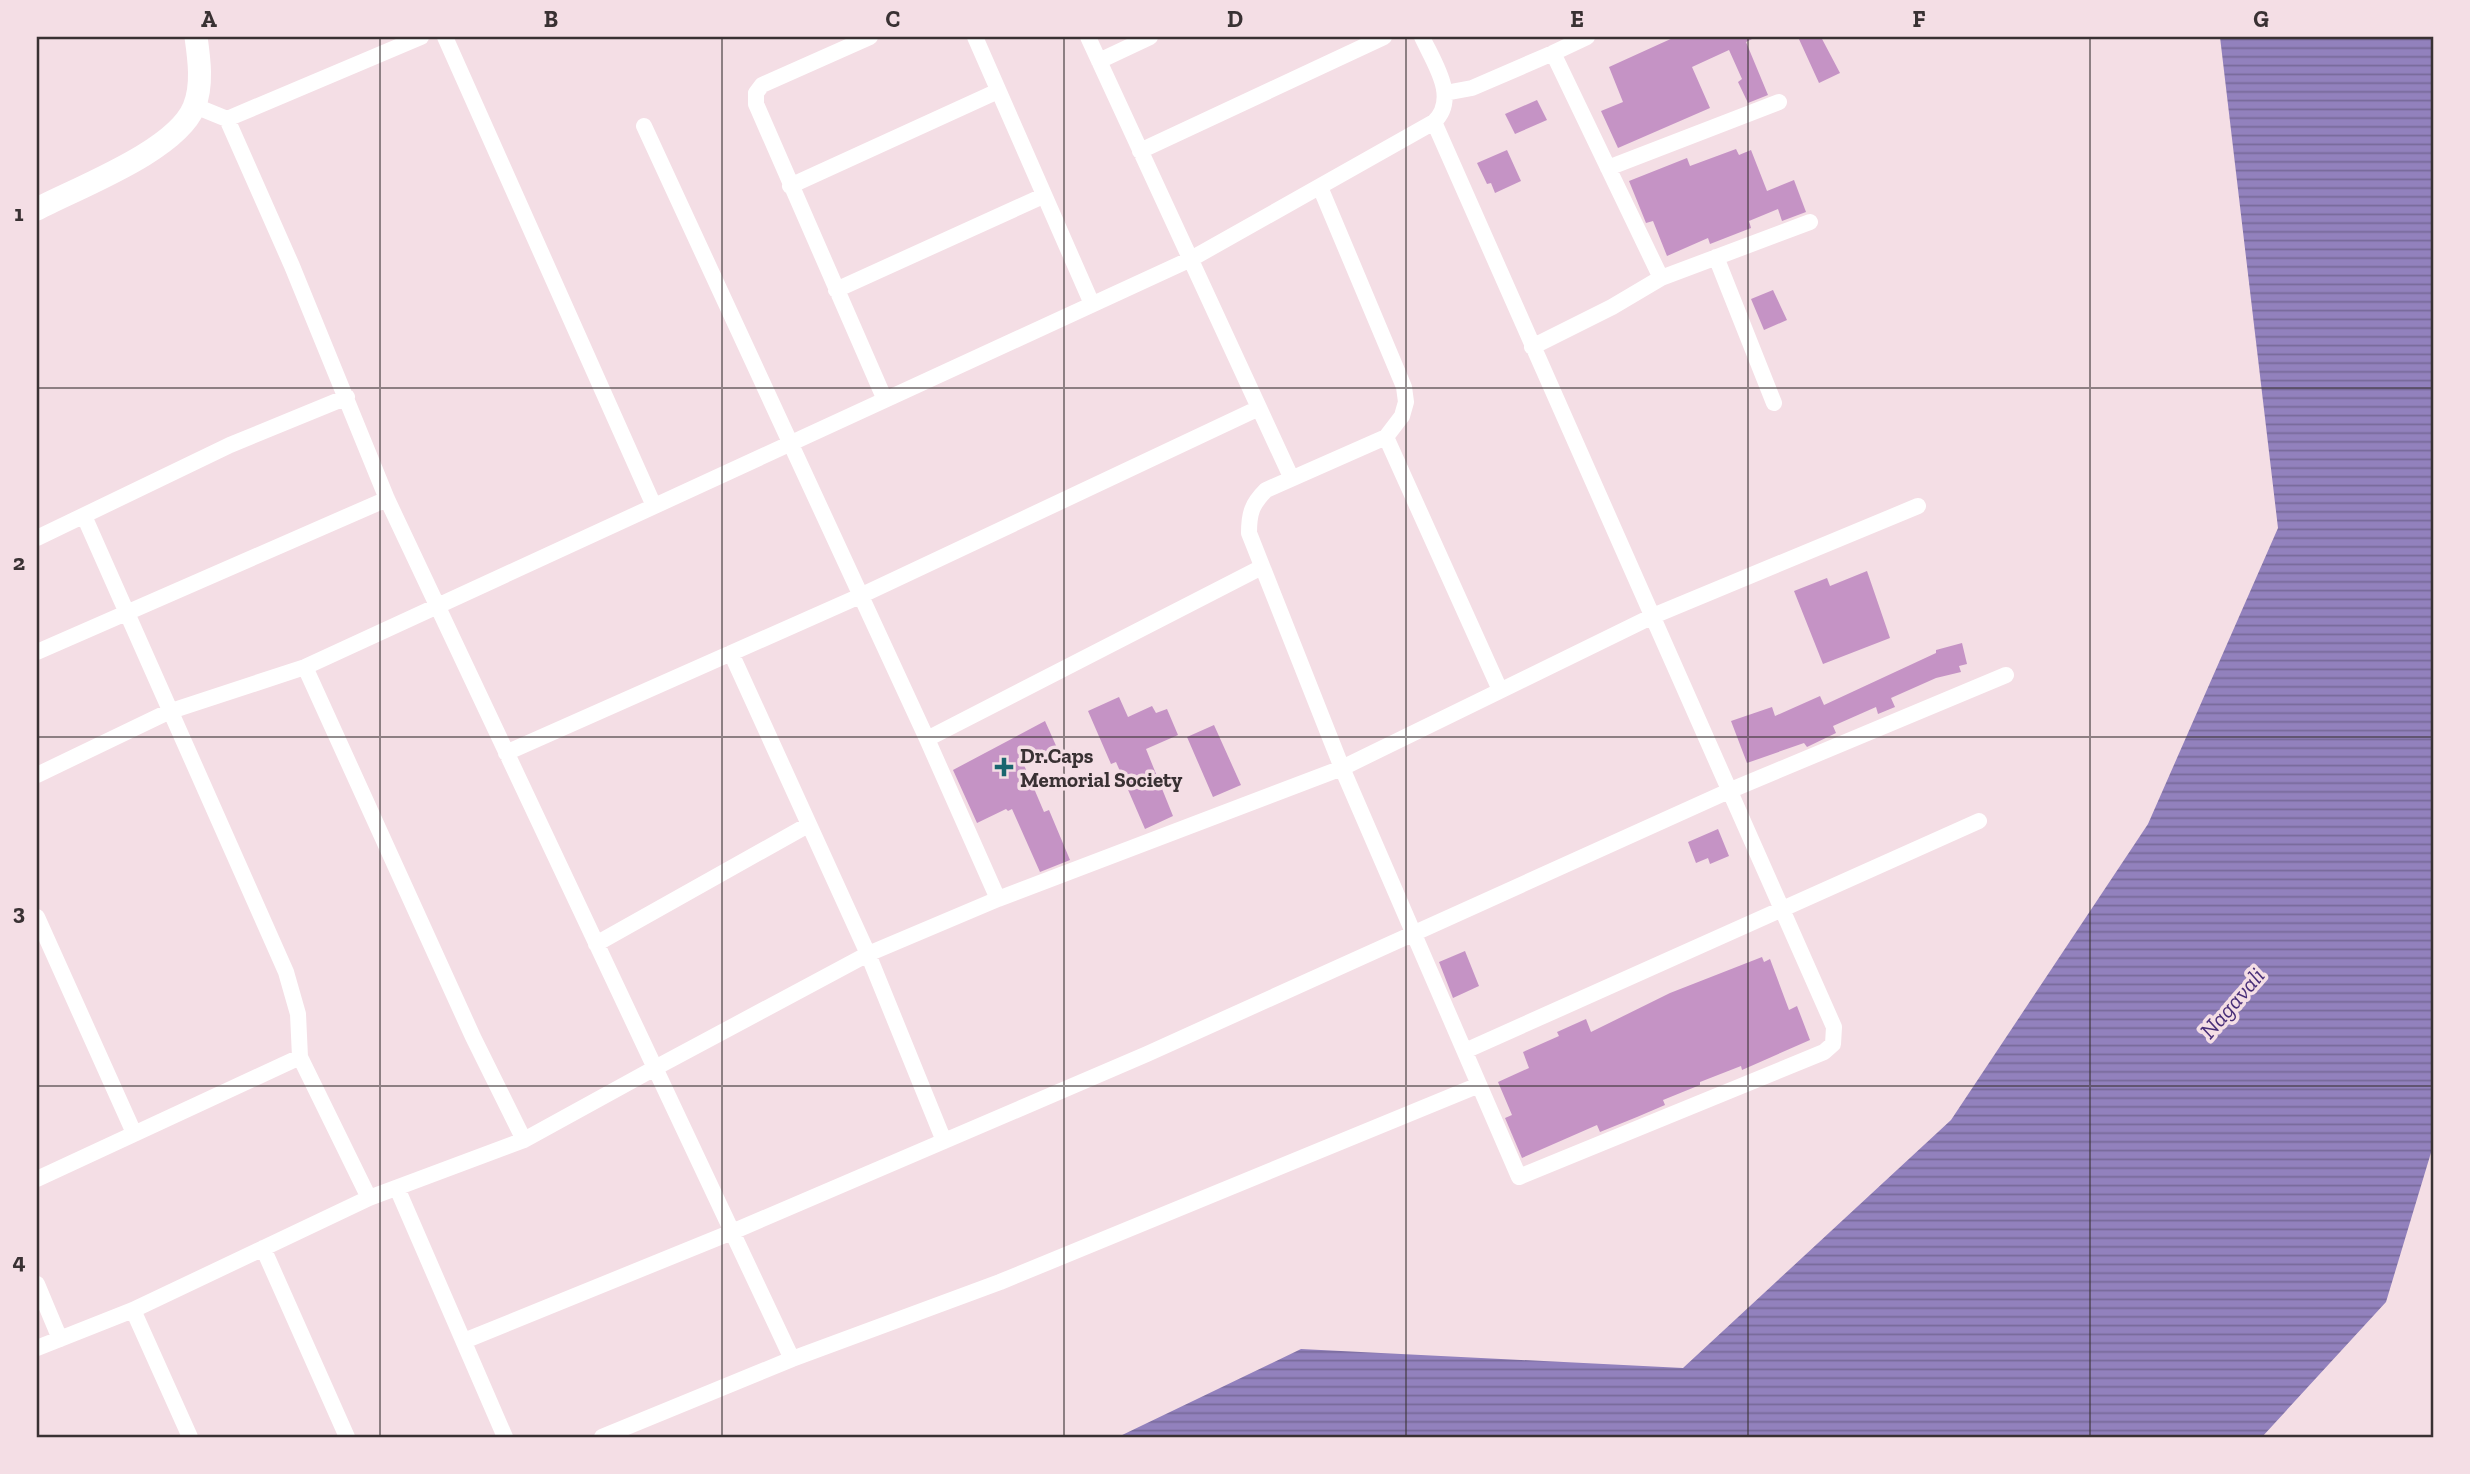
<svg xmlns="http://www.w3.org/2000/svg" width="2470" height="1474" viewBox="0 0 2470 1474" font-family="'Zilla Slab',serif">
<defs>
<pattern id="water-rules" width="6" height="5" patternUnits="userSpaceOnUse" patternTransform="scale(1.75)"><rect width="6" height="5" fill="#9281bd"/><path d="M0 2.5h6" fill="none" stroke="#786a9a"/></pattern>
</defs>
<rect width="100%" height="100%" fill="#f4dee5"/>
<path fill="url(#water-rules)" d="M2220 37H2433V1146L2386 1302 2262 1437H1118L1301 1349 1683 1368 1951 1120 2148 824 2278 528Z"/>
<path fill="#c593c5" d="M1675 37H1756L1746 42 1768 95 1748 103 1738 82 1742 79 1729 50 1692 67 1710 108 1618 148 1601 111 1623 102 1609 67Z
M1798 37H1821L1840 73 1819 83Z
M1537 100 1547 120 1515 134 1505 114Z
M1736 149 1739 155 1751 150 1767 191 1794 180 1806 212 1782 221 1778 209 1749 221 1751 228 1710 244 1708 238 1667 256 1653 221 1646 223 1629 181 1687 158 1690 166Z
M1507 150 1521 181 1495 193 1491 183 1487 184 1477 163Z
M1773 290 1787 320 1764 330 1751 299Z
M1867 571 1890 638 1823 664 1794 591 1827 578 1830 586Z
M1962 643 1967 664 1959 666 1961 672 1936 678 1891 698 1895 707 1878 714 1876 707 1833 726 1836 733 1807 747 1804 743 1747 763 1731 721 1772 707 1775 716 1820 696 1824 705 1936 653V650Z
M1119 697 1128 717 1152 706 1156 713 1167 709 1178 735 1146 749 1173 816 1145 829 1116 762 1111 764 1088 711Z
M1045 721 1058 750 1024 765 1044 812 1049 810 1070 860 1040 872 1012 809 1008 811 1006 809 977 823 953 770Z
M1214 725 1241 785 1213 797 1187 737Z
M1718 829 1729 856 1710 864 1708 858 1696 863 1688 842Z
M1465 951 1479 986 1453 998 1439 962Z
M1762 957 1764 962 1770 959 1789 1010 1797 1006 1810 1040 1742 1070 1741 1066 1700 1082V1085L1663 1100 1665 1105 1637 1117 1600 1132 1597 1125 1522 1158 1505 1118 1512 1115 1498 1082 1529 1068 1523 1052 1559 1036 1557 1032 1586 1019 1591 1032 1670 993Z"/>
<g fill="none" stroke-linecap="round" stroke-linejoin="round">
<path stroke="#fff" stroke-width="16" d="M445 37 654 506
M870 37 762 85 756 93V104L885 400
M975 37 1092 304
M1088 37 1291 477
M1553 53 1587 37
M1099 61 1150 37
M1445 93 1472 88 1553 53 1661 278 1810 222
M195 106 227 119 421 37
M644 126 927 739 998 899
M1140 151 1384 37
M1608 168 1779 102
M790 186 998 91
M1320 187 1404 387 1406 402 1402 416 1386 437 1266 490C1252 504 1249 513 1249 533L1342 768 1519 1177 1824 1052 1833 1044 1834 1027 1434 122
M1716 257 1774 403
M836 290 1043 196
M1532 347 1612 307 1661 278
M1386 437 1500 690
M84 516 286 972 298 1014 300 1057 369 1198
M37 538 230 445 347 397
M37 652 387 499
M731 653 868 954 944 1141
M305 667 473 1037 524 1140
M927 739 1262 567
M506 753 860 596 1259 408
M37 775 168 712 305 667 1191 259 1434 122C1459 98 1434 63 1422 37
M37 917 134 1133
M596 944 808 825
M1465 1051 1979 821
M37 1179 300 1057
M397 1188 505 1437
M263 1248 347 1437
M37 1284 60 1339
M133 1310 190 1437
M464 1341 732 1232 1147 1054 1731 790 2006 675
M37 1348 133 1310 369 1198 524 1140 655 1068 387 499 292 266 227 119
M792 1359 655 1068 868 954 998 899 1342 768 1653 616 1918 506
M602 1437 792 1359 1000 1282 1479 1085"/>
<path stroke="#fff" stroke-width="23" d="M37 209C79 187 176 151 194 107 203 86 199 58 196 37"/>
</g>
<path fill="none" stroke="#393133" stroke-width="2" stroke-opacity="0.55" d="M380 37V1437M722 37V1437M1064 37V1437M1406 37V1437M1748 37V1437M2090 37V1437M37 388H2433M37 737H2433M37 1086H2433"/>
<path fill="#1a666f" stroke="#f4dee5" stroke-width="2.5" d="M1000.5 756.5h7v7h7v7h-7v7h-7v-7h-7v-7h7z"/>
<g text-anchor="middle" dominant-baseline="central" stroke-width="7" stroke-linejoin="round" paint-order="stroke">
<g font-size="21" font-weight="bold" fill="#393133" stroke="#f4dee5" text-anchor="start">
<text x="1020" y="755">Dr.Caps<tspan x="1020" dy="24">Memorial Society</tspan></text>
</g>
<g font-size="23" font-style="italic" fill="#482e78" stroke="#f4dee5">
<text transform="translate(2232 1003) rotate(-49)">Nagavali</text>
</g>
</g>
<rect width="2470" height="1474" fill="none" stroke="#f4dee5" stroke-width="77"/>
<rect x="38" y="38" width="2394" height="1398" fill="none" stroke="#393133" stroke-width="2.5"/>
<g font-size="23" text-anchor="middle" font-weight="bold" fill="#393133">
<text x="209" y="27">A</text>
<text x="551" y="27">B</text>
<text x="893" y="27">C</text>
<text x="1235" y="27">D</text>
<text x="1577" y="27">E</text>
<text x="1919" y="27">F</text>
<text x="2261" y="27">G</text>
<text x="19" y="221">1</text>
<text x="19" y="570">2</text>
<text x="19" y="920">3</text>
<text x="19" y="1269">4</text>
</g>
</svg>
